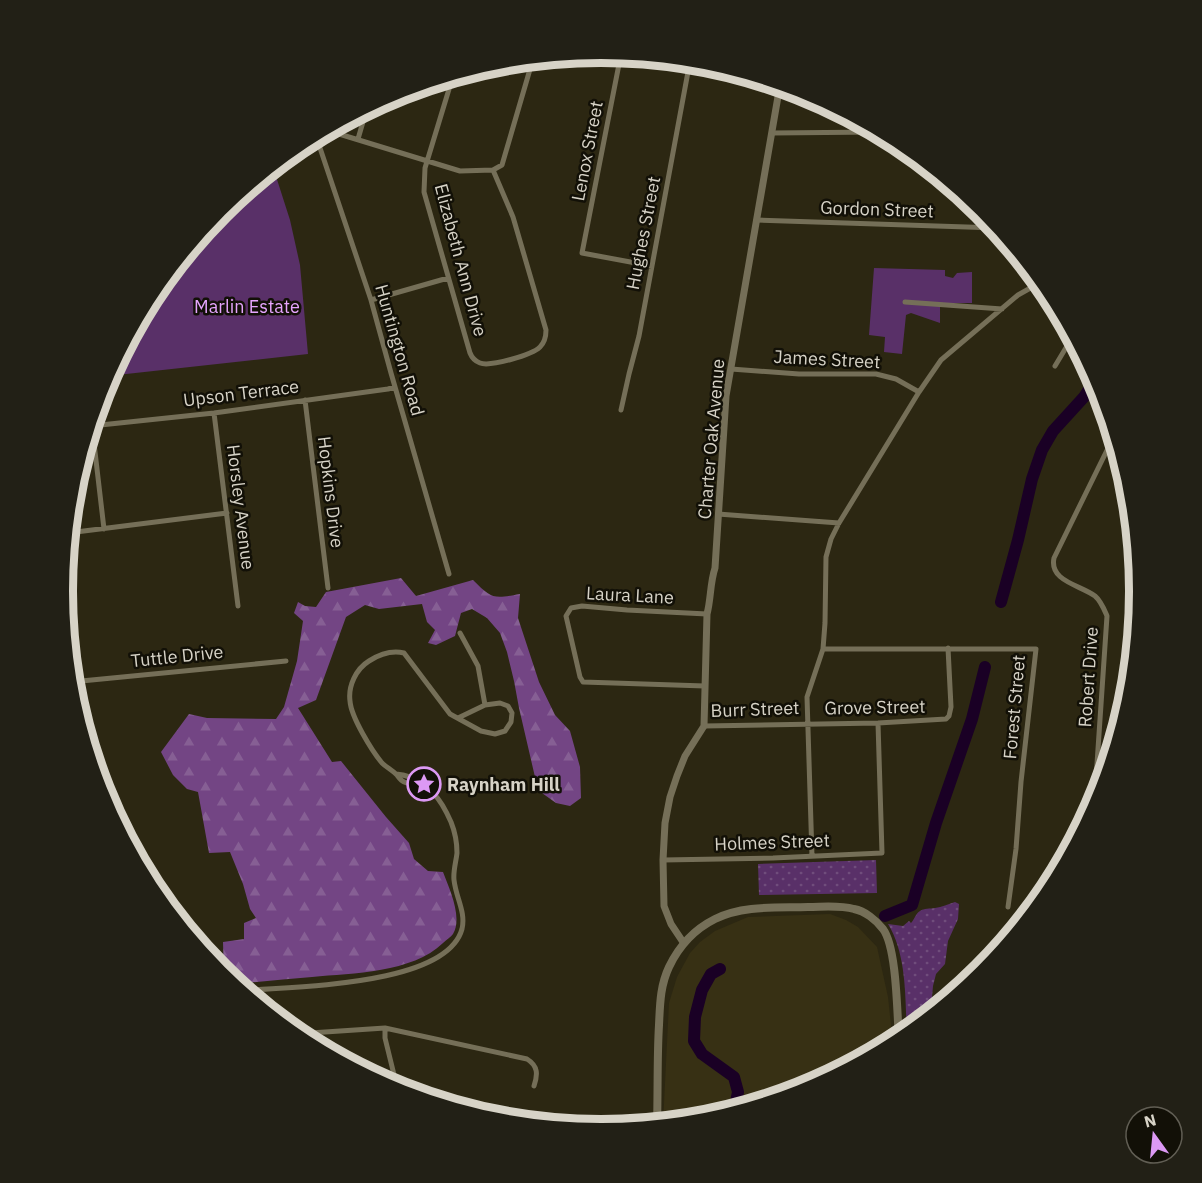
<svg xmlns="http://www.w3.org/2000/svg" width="1202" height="1183" viewBox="0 0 1202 1183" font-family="'IBM Plex Sans',sans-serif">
<defs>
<pattern id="grass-dots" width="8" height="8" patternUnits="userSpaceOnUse" patternTransform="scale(1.5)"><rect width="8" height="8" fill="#593068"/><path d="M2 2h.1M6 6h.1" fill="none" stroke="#704d7c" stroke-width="1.8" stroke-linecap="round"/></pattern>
<pattern id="forest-firs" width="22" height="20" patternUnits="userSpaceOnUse" patternTransform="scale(1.5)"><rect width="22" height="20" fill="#734584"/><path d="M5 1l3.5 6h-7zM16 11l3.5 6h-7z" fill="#865f94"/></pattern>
</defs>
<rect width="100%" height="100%" fill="#2c2712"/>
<path fill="#373014" d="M830 914 846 920 858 927 877 947 888 997 893 1044 807 1090 706 1120 663 1124 669 1003 677 977 690 953 700 942 715 931 748 917Z"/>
<path fill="url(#grass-dots)" d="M876 860 877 893 759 895 758 864Z
M955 902 959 904 958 919 948 941 945 964 936 974 933 986 932 997 934 1012 907 1034C905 998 907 955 888 924L903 926 909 921 911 923C914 920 916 913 920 911 924 908 930 909 935 908 942 907 948 904 955 902Z"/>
<path fill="url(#forest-firs)" d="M401 578 416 596 473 580C492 599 493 599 520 594L518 618 539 682 555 715 570 731 580 767 581 798 570 806 556 803 542 793 535 777 519 708 514 681 507 652 500 633 487 618 472 609 461 613 455 636 436 645 428 643 435 630 427 622 422 604 379 609 365 605 346 617 316 700 298 708 332 762 341 761 386 817 409 843 414 859 428 871 443 872C449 888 463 917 453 934 451 937 446 940 443 943 412 973 353 973 312 977 286 979 260 982 234 984L224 976 223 942 244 939V923L256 918 250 909 243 884 230 852 209 853 198 792 187 789 173 775 161 752 189 714 207 718 276 719 284 707 297 661 303 621 294 613 298 602 305 606 316 607 326 592Z"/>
<path fill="#593068" d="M273 167 290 220 300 265 308 354 108 376 153 292 220 210Z
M874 268 945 270V276L953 278 957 273 972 272V303H940V323L911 313 906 315 902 354 884 352 885 337 869 335Z"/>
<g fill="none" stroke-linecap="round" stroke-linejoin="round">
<path stroke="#1a0025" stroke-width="12" d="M1001 602 1018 540 1032 479 1042 450 1053 431 1084 397 1096 379
M885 916 912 905 936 823 972 719 985 667
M720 969 711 974 702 990 695 1017 694 1041 702 1054 734 1077 738 1092 734 1112"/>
<path stroke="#756f58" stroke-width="5" d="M621 54 582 253 652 266
M453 76 425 168 424 192 470 353C472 358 475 361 480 363 490 367 532 355 540 347 545 342 546 336 546 330L513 217 493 170
M326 130 460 171 493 170
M772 133 879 132
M316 136 371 300 391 373 449 574
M358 139 367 108
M493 170 502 165 533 59
M756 220 997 228
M371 300 448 278
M905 302 1002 309
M1055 366 1073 336
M731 369 799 374H876L896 379 919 392
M305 400 328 588
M621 410 629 374 639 336 690 61
M214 413 238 606
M91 426 214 413 388 389 395 387
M92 426 104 529
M718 514 839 523
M68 533 227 513
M823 649H1036L1021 782 1016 849 1008 907
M71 682 286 661
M705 686 583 682 580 677 566 616 571 608 582 606 627 610 707 614
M458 718 485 705
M704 726 878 723 946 719 949 716 951 707 948 648
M416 784C412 784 411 785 407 783 402 782 400 779 397 775 392 770 386 767 382 763 372 751 351 717 350 701 348 686 356 669 369 661 380 654 391 650 404 653L450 714 481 731 495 734 505 731 511 722 512 713 508 706 500 703 485 705 478 666 460 633
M1094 808 1107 616C1104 609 1101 601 1095 596 1080 585 1049 581 1054 558L1114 436
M812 856 807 697 823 649 825 623 826 557 831 539 839 523 919 392 941 360 1018 295 1034 286 1043 285
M663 860 773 858 882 853 878 723
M242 991C291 986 446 987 462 929 466 912 456 898 454 880 453 871 456 862 457 853 457 842 455 832 451 822 447 813 441 801 434 794 428 788 418 787 413 778L403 775 396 774
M385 1028V1038L398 1091
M295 1034 385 1028 527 1059C538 1066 538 1074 534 1086"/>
<path stroke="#756f58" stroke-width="7" d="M683 942 671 924 664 906 663 860 665 823 670 797 677 776 685 756 704 726 707 614C711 599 710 583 715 568L726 396 780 85"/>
<path stroke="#756f58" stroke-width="8" d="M657 1125C658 1092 657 1058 659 1025 660 1005 660 986 669 967 679 946 693 930 715 919 743 905 777 908 808 907 823 907 839 905 854 909 865 911 876 920 883 929 897 948 897 1014 899 1040"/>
</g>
<defs>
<symbol id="sight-ring" viewBox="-11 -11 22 22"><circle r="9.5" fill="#121007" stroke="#dc99f4" stroke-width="1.5"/><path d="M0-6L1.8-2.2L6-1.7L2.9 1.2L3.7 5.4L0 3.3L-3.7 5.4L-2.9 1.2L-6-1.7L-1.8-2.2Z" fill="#dc99f4"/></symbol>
</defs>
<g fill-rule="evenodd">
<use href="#sight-ring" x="405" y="765" width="38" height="38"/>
</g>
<g text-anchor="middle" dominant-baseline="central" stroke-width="5" stroke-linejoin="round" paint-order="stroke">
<g font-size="18" fill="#d7d3c7" stroke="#121007">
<text transform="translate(587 151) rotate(-79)">Lenox Street</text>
<text transform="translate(877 209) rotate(2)">Gordon Street</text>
<text transform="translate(643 233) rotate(-79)">Hughes Street</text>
<text transform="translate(461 260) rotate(75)">Elizabeth Ann Drive</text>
<text transform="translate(400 350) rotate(74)">Huntington Road</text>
<text transform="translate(827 359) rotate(3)">James Street</text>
<text transform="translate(241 393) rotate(-7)">Upson Terrace</text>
<text transform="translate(711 439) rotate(-85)">Charter Oak Avenue</text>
<text transform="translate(331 492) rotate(83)">Hopkins Drive</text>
<text transform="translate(241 507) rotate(83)">Horsley Avenue</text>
<text transform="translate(630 595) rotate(3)">Laura Lane</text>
<text transform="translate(177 656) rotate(-6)">Tuttle Drive</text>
<text transform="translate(1088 677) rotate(-86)">Robert Drive</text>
<text transform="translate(875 707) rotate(-1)">Grove Street</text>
<text transform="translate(1014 707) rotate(-85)">Forest Street</text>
<text transform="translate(755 709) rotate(-2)">Burr Street</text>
<text transform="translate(772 842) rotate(-2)">Holmes Street</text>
</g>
<g font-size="18" fill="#e6a5fe" stroke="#121007">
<text x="247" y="306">Marlin Estate</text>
</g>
<g font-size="18" font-weight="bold" fill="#d7d3c7" stroke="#121007" text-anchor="start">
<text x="447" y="784">Raynham Hill</text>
</g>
</g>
<path d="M0 0H1202V1183H0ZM73 591a528 528 0 1 1 1056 0a528 528 0 1 1-1056 0Z" fill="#222016" fill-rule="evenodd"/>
<path fill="none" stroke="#d7d3c7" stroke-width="8" d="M73 591a528 528 0 1 1 1056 0a528 528 0 1 1-1056 0Z"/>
<g transform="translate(1154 1135) rotate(345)"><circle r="28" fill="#121007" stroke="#615e54" stroke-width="1.5"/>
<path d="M0-4.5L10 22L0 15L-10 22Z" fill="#dc99f4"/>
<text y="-9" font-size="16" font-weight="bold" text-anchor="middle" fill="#d7d3c7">N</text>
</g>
</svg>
